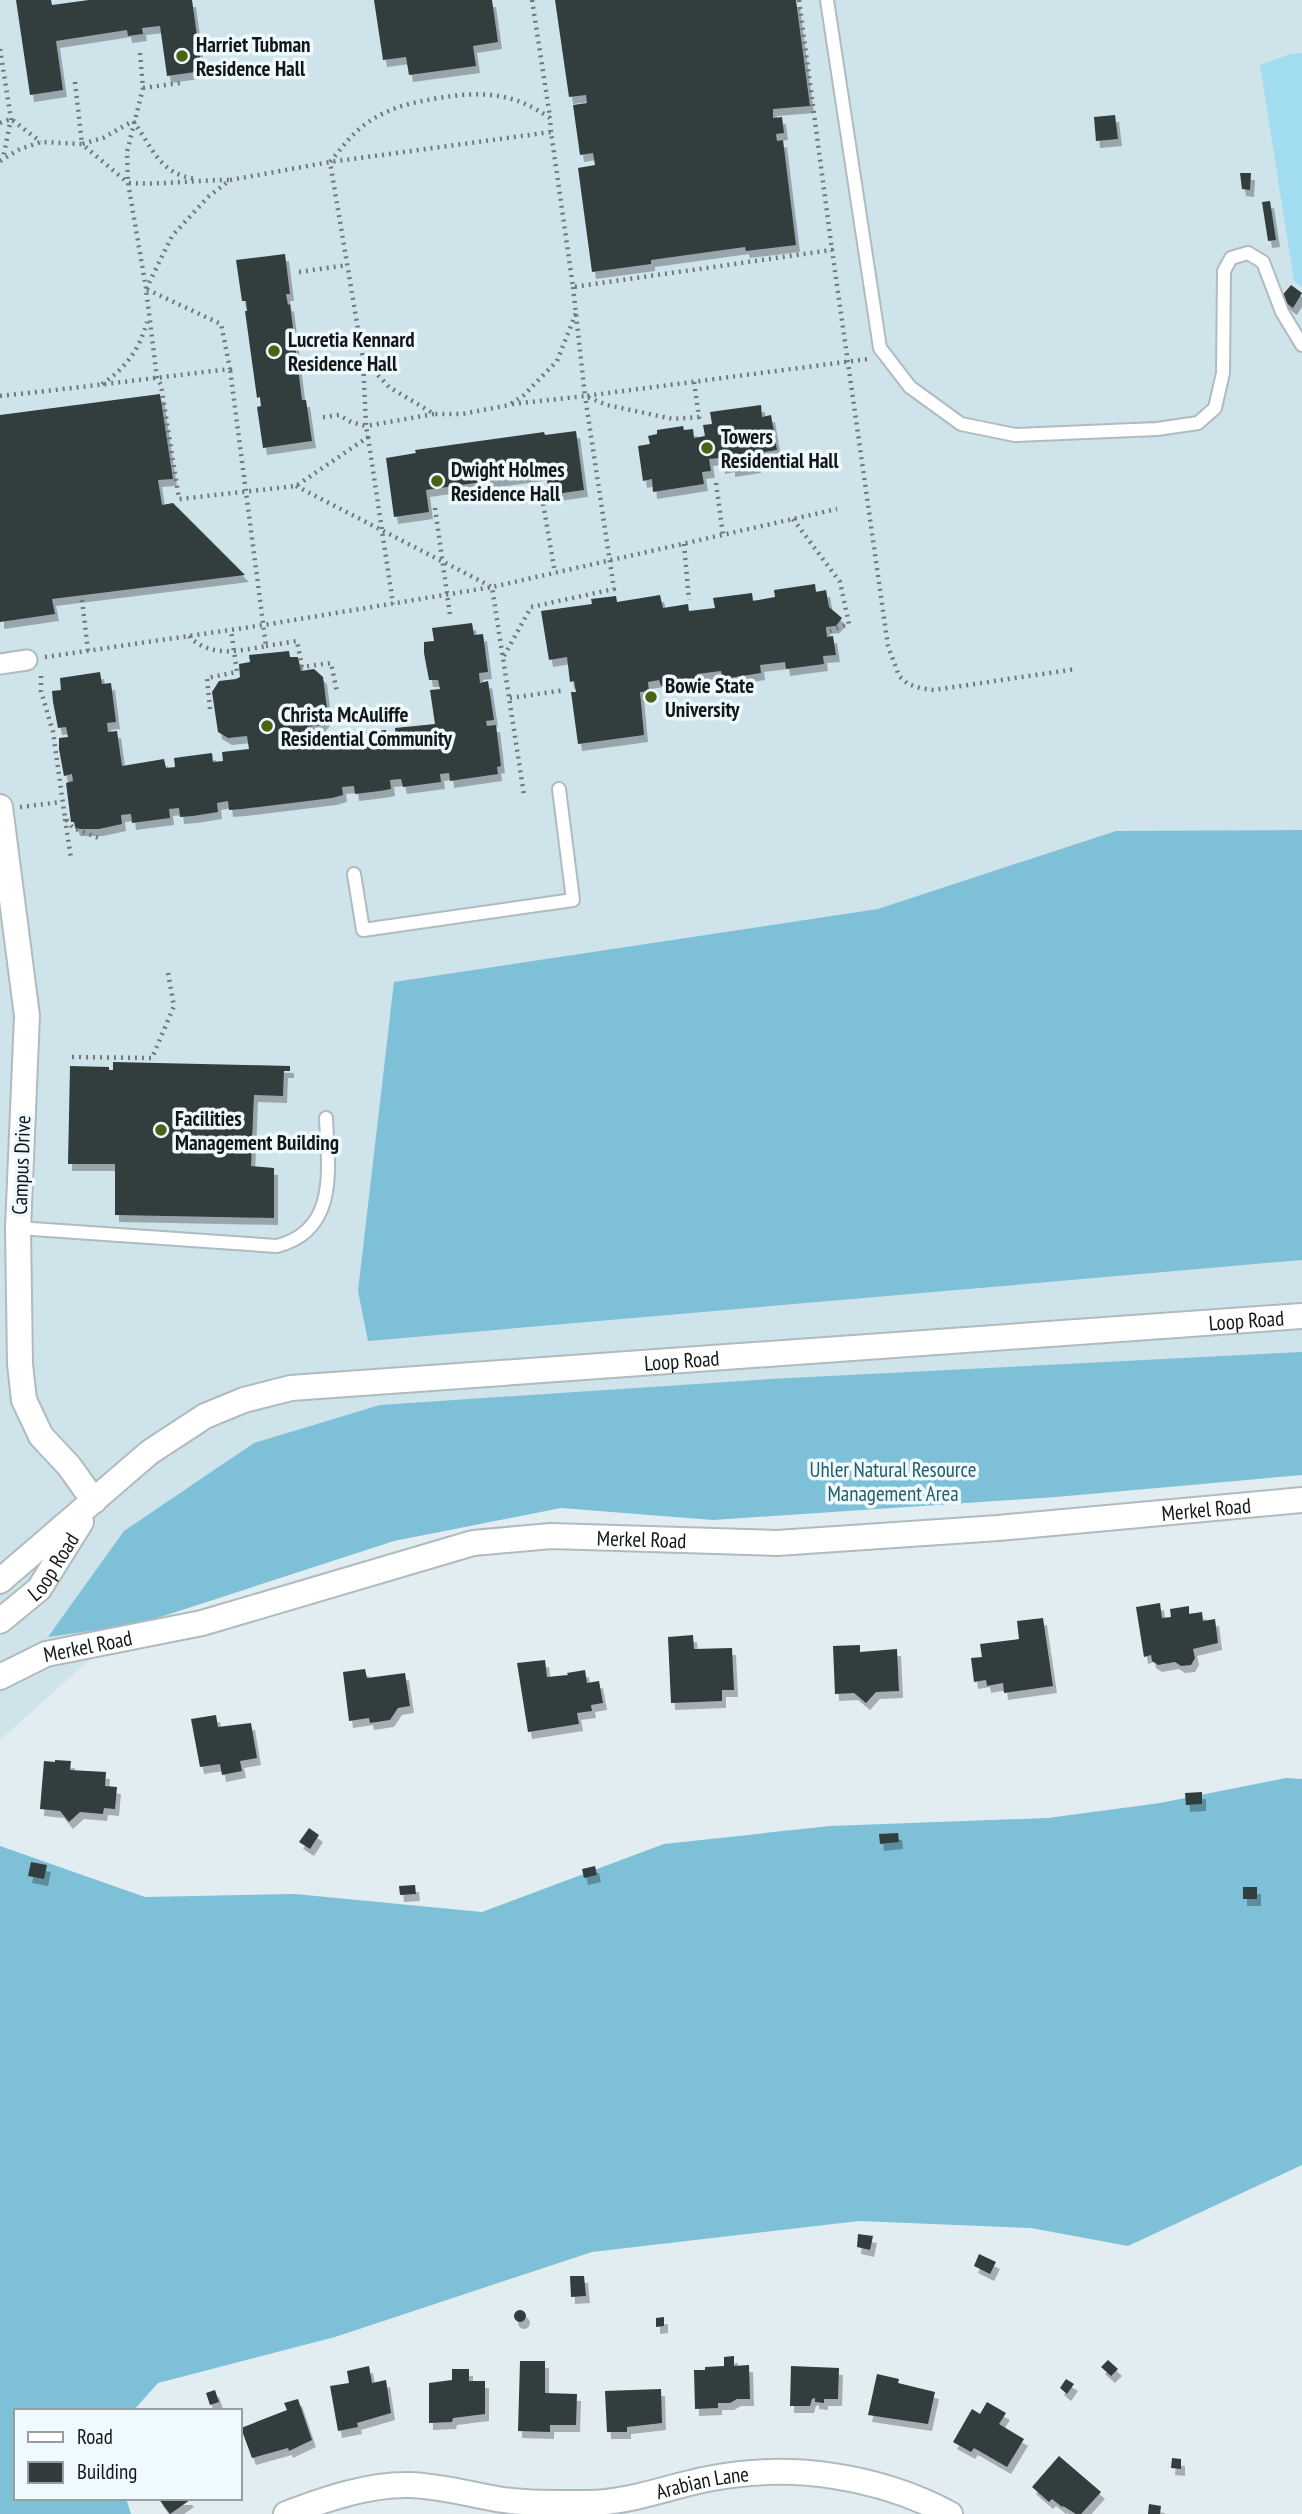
<svg xmlns="http://www.w3.org/2000/svg" width="1302" height="2514" viewBox="0 0 1302 2514" font-family="'PT Sans Narrow',sans-serif">
<defs>
<filter id="shadow"><feDropShadow dx="4" dy="7" stdDeviation="0" flood-color="#0004"/></filter>
</defs>
<rect width="100%" height="100%" fill="#e2edf1"/>
<path fill="#cfe3eb" d="M0 0H1302V1395L279 1497 134 1620 0 1740Z"/>
<path fill="#a2dcf0" d="M1302 53V287L1294 281 1260 65 1290 54Z"/>
<path fill="#7dc0d7" d="M1302 830V1260L368 1341 358 1291 394 982 878 909 1116 831Z
M1302 1352V1475L1056 1497 713 1520 561 1508 394 1541 139 1624 48 1637 124 1531 254 1443 380 1405 770 1379Z
M1286 1778 1302 1779V2165L1128 2246 1031 2228 859 2221 592 2252 335 2337 158 2383 133 2411H16V2498H126L131 2514H0V1846L145 1897 295 1894 482 1912 664 1844 830 1826 1048 1818 1160 1803Z"/>
<path fill="#323c3c" filter="url(#shadow)" d="M16 0H51L52 5 89 0H192L202 71 167 76 160 26 142 28 143 34 128 36 127 30 56 41 63 90 30 95Z
M374 0H492L498 42 473 46 476 66 409 75 406 57 383 60Z
M555 0H796L810 106 773 109V118L782 117 784 133 776 134 777 141 783 140 796 245 746 251 745 247 651 260V264L592 272 578 168 595 165 593 153 580 155 573 105 587 103 586 95 569 97Z
M1115 115 1118 139 1096 141 1094 117Z
M1240 173H1251L1250 190 1242 189Z
M1270 201 1276 240 1268 241 1262 202Z
M285 254 290 294H286L288 305 290 304 302 400H306L312 441 263 448 257 407 261 406 260 397 257 398 245 311H247L246 301H242L236 260Z
M1291 285 1302 293 1293 308 1280 298Z
M160 394 173 479 158 480 162 505 173 503 245 575 52 599 55 614 0 622V415Z
M761 405 762 417 771 415 777 450 764 452 766 460 756 462 757 466 731 470V465L721 467 720 458 709 459 711 471 702 472 704 484 653 492 652 479 643 481 638 446 650 444 648 436 657 434V430L683 426 684 430 693 429 694 438 705 436 703 425 712 424 710 412Z
M576 431 584 490 549 495 546 473 426 490 429 512 394 517 386 458 416 453 415 450 544 432 545 435Z
M815 584 816 592 826 590 829 607 842 618 836 626 826 627 827 637 833 636 836 655 823 656 824 664 786 669 785 662 760 665 761 673 723 679 721 671 697 674 698 681 661 686 659 680 648 682 649 691 640 692 644 735 578 744 571 692H576L574 681 570 682 567 657 549 660 541 611 592 604 591 599 616 596 617 602 660 595 663 608 688 604 689 611 715 608 713 598 752 593 753 601 775 597 774 590Z
M472 623 474 635 483 634 488 672 479 673 480 683 488 681 494 720 486 721 487 726 496 725 501 766 497 767 498 774 450 781 449 773 440 774 441 782 403 787 401 779 390 780 391 789 380 791 355 794 354 786 342 787 343 795 332 798 242 809 229 810 228 801 217 803 218 812 193 816 180 817 179 808 169 809 170 818 132 823 131 814 121 815 122 824 99 829H76L74 822H71L66 783 73 781 72 774 64 776 59 749V738L68 737 66 727 58 728 53 702 52 691 61 690 60 678 100 672 102 684 111 683 116 722 107 723 108 732 117 731 122 766 164 759 166 768 175 767 174 758 212 753 213 762 223 761 222 752 249 749 247 736 228 738 218 732 212 692 219 681 236 679 240 677 239 664 250 662 249 655 289 651 290 657H298L301 671 314 669 323 677 328 716 321 725 307 727 309 739 337 736 338 746 349 744 348 734 386 730 387 739 396 738 395 728 435 724 430 690 440 689 438 680H429L424 653V642L434 641 432 628Z
M113 1062 290 1066V1071H284L283 1096 254 1095 251 1166 274 1168V1218L115 1215V1164H68L70 1066 109 1067V1070H113Z
M1160 1603 1162 1618 1171 1617 1170 1609 1189 1606V1614L1202 1612 1203 1621 1215 1619 1218 1643 1193 1649 1195 1658 1191 1665 1181 1666 1175 1662 1158 1665 1152 1661 1151 1655 1144 1657 1136 1607Z
M1043 1618 1053 1686 1004 1693 1003 1683 987 1686 986 1680 974 1682 971 1658 982 1657 980 1644 1019 1639 1017 1621Z
M693 1635 694 1649 732 1648 734 1690H722V1701L671 1703 668 1637Z
M860 1645V1652L897 1649 899 1691 876 1692 866 1703 854 1693 835 1694 833 1646Z
M545 1660 547 1677 568 1675 567 1673 585 1670 587 1683 599 1681 603 1703 591 1705 592 1711 577 1713 579 1724 528 1732 517 1663Z
M365 1669 367 1678 405 1673 410 1706 398 1708 390 1720 370 1723 369 1718 349 1721 343 1672Z
M216 1715 218 1727 251 1723 257 1758 240 1761 242 1771 222 1775 220 1764 200 1767 191 1719Z
M55 1760 71 1761 70 1770 106 1772 105 1786 117 1787 115 1809 104 1808 103 1814 80 1812 69 1822 60 1811 40 1809 44 1761 55 1762Z
M1202 1792V1804L1186 1805 1185 1793Z
M309 1828 319 1835 310 1849 299 1842Z
M898 1833 899 1842 880 1844 879 1834Z
M31 1862 47 1865 44 1879 28 1876Z
M595 1866 597 1875 584 1878 582 1869Z
M415 1885 416 1894 400 1895 399 1886Z
M1243 1887H1257V1899H1243Z
M858 2234 873 2236 870 2250 857 2247Z
M979 2254 996 2262 990 2274 974 2266Z
M570 2276H584L586 2296 571 2297Z
M514 2316a6 6 0 1 1 12 0a6 6 0 1 1-12 0Z
M664 2317V2326L656 2327V2318Z
M734 2356V2366L749 2365 750 2399H737L730 2403H718V2408L695 2409 694 2370H705V2367L724 2366V2357Z
M1108 2360 1118 2369 1111 2376 1101 2367Z
M520 2361H545V2393L577 2394 576 2425H550V2432L518 2431Z
M369 2366 372 2383 386 2380 391 2413 357 2423 358 2427 338 2431 330 2386 349 2383 347 2371Z
M791 2366 839 2368 838 2399H824V2403L815 2402V2398L812 2399 810 2406H790Z
M452 2369H469V2381H485V2414L453 2418 452 2422 429 2423V2383L452 2380Z
M877 2374 899 2379 898 2383 935 2392 928 2424 868 2415Z
M1066 2379 1074 2384 1067 2394 1060 2388Z
M661 2389 662 2423 627 2427V2432H607L605 2391Z
M215 2390 219 2402 210 2405 206 2393Z
M298 2399 312 2440 289 2451 288 2448 252 2458 241 2428 287 2410 284 2403Z
M987 2402 1006 2413 999 2424 1024 2439 1007 2467 974 2448 971 2452 953 2442 972 2409 980 2414Z
M1059 2456 1101 2492 1081 2514H1076L1063 2506 1062 2507 1052 2499 1049 2502 1032 2487Z
M1172 2458 1181 2459V2469L1171 2468Z
M158 2498H188L190 2500 170 2514Z
M1149 2504 1161 2506 1160 2514H1148Z"/>
<g fill="none" stroke-linecap="round" stroke-linejoin="round">
<defs>
<path id="service" d="M827 0 880 348 910 387 961 424 1015 435 1157 429 1198 423 1215 408 1223 373 1224 271 1231 258 1248 253 1263 262 1282 312 1302 345
M354 874 363 930 573 900 559 789
M18 1228 277 1246C339 1230 328 1168 326 1118"/>
<path id="pedestrian" d="M0 664 27 660"/>
<g id="minor">
<path d="M0 807 27 1016 18 1228 20 1364 24 1400 41 1436 69 1466 94 1501"/>
<path id="s1" d="M0 1581 150 1452 205 1416 244 1400 291 1388 1302 1316"/>
<path id="s2" d="M0 1621 39 1589 81 1522"/>
<path id="s3" d="M0 1677 46 1654 202 1623 473 1543 551 1536 777 1543 998 1528 1302 1500"/>
<path id="s4" d="M286 2514C323 2500 368 2484 409 2485 442 2486 472 2495 503 2500 530 2504 561 2503 588 2503 631 2503 672 2485 713 2478 792 2463 879 2476 950 2514"/>
</g>
</defs>
<use href="#service" stroke="#b0bbbf" stroke-width="16"/>
<use href="#pedestrian" stroke="#b0bbbf" stroke-width="23"/>
<use href="#minor" stroke="#b0bbbf" stroke-width="28"/>
<path stroke="#71787a" stroke-width="4.5" stroke-dasharray="2 5" stroke-linecap="butt" d="M532 0 550 117
M799 0 832 250
M0 49 11 119 3 158
M140 53 143 88 127 152 128 183C162 185 195 180 229 180
M75 82 82 144 103 138 133 121C153 148 159 174 196 179
M143 88 180 83
M0 123 11 119 41 142
M551 132 550 118C513 92 481 91 438 98 410 103 386 108 363 126 350 136 341 149 330 162L363 359 389 387 434 414H462L509 405 524 395 557 361 576 313
M0 161 20 149 41 142 82 144 128 183 146 288
M299 272 347 265
M573 287 585 396 868 359
M146 289 172 236 208 197 230 180 330 162 551 132 573 287 832 250 888 646 899 676 908 684 920 688 934 690 1076 669
M363 360 366 426 434 414
M102 384C126 368 139 350 147 322
M0 396C77 388 153 378 230 369L221 324 146 289 157 378 161 385 179 499 296 486 368 437 366 426 351 422 339 415 318 418
M512 404 585 396 607 405 673 419 699 417 694 382
M368 437 393 604
M716 483 723 535
M296 486 492 587 524 795
M542 497 555 573
M435 508 450 615
M793 519 840 582 849 624 827 632
M684 544 689 600
M82 600 88 651
M189 636C209 658 240 651 266 646L230 369
M266 646 297 641 302 667 331 663 337 692
M504 656 531 607 614 589 585 396
M45 657 264 625 492 587 837 509
M41 676V691L53 732 65 818 73 828 99 838
M510 698 565 690
M210 709 207 678 237 672 231 630
M20 807 61 802
M65 819 71 858
M72 1057 152 1058 174 1006 168 973"/>
<use href="#service" stroke="#fff" stroke-width="12"/>
<use href="#pedestrian" stroke="#fff" stroke-width="19"/>
<use href="#minor" stroke="#fff" stroke-width="24"/>
</g>
<g fill="#4b6414" stroke="#effafe" stroke-width="2.5">
<circle cx="182" cy="56" r="7"/>
<circle cx="274" cy="351" r="7"/>
<circle cx="707" cy="448" r="7"/>
<circle cx="437" cy="481" r="7"/>
<circle cx="651" cy="697" r="7"/>
<circle cx="267" cy="726" r="7"/>
<circle cx="161" cy="1130" r="7"/>
</g>
<g text-anchor="middle" dominant-baseline="central" stroke-width="7" stroke-linejoin="round" paint-order="stroke">
<g font-size="21" font-weight="bold" fill="#131718" stroke="#effafe" text-anchor="start">
<text x="196" y="44">Harriet Tubman<tspan x="196" dy="24">Residence Hall</tspan></text>
<text x="288" y="339">Lucretia Kennard<tspan x="288" dy="24">Residence Hall</tspan></text>
<text x="721" y="436">Towers<tspan x="721" dy="24">Residential Hall</tspan></text>
<text x="451" y="469">Dwight Holmes<tspan x="451" dy="24">Residence Hall</tspan></text>
<text x="665" y="685">Bowie State<tspan x="665" dy="24">University</tspan></text>
<text x="281" y="714">Christa McAuliffe<tspan x="281" dy="24">Residential Community</tspan></text>
<text x="175" y="1118">Facilities<tspan x="175" dy="24">Management Building</tspan></text>
</g>
<g font-size="21" fill="#131718" stroke="#effafe">
<text transform="translate(21 1165) rotate(-88)">Campus Drive</text>
<text stroke="none"><textPath href="#s1" startOffset="1312">Loop Road</textPath></text>
<text stroke="none"><textPath href="#s1" startOffset="746">Loop Road</textPath></text>
<text stroke="none"><textPath href="#s3" startOffset="1228">Merkel Road</textPath></text>
<text stroke="none"><textPath href="#s3" startOffset="662">Merkel Road</textPath></text>
<text stroke="none"><textPath href="#s2" startOffset="77">Loop Road</textPath></text>
<text stroke="none"><textPath href="#s3" startOffset="94">Merkel Road</textPath></text>
<text stroke="none"><textPath href="#s4" startOffset="424">Arabian Lane</textPath></text>
</g>
<g font-size="21" fill="#255b6c" stroke="#effafe">
<text x="893" y="1469">Uhler Natural Resource<tspan x="893" dy="24">Management Area</tspan></text>
</g>
</g>
<rect x="14" y="2409" width="228" height="91" fill="#effafe" stroke="#979fa2" stroke-width="2"/>
<rect x="28" y="2432" width="35" height="10" fill="#ffffff" stroke="#979fa2" stroke-width="2"/>
<text x="77" y="2444" font-size="21" fill="#131718">Road</text>
<rect x="28" y="2462" width="35" height="21" fill="#323c3c" stroke="#979fa2" stroke-width="2"/>
<text x="77" y="2479" font-size="21" fill="#131718">Building</text>
</svg>
